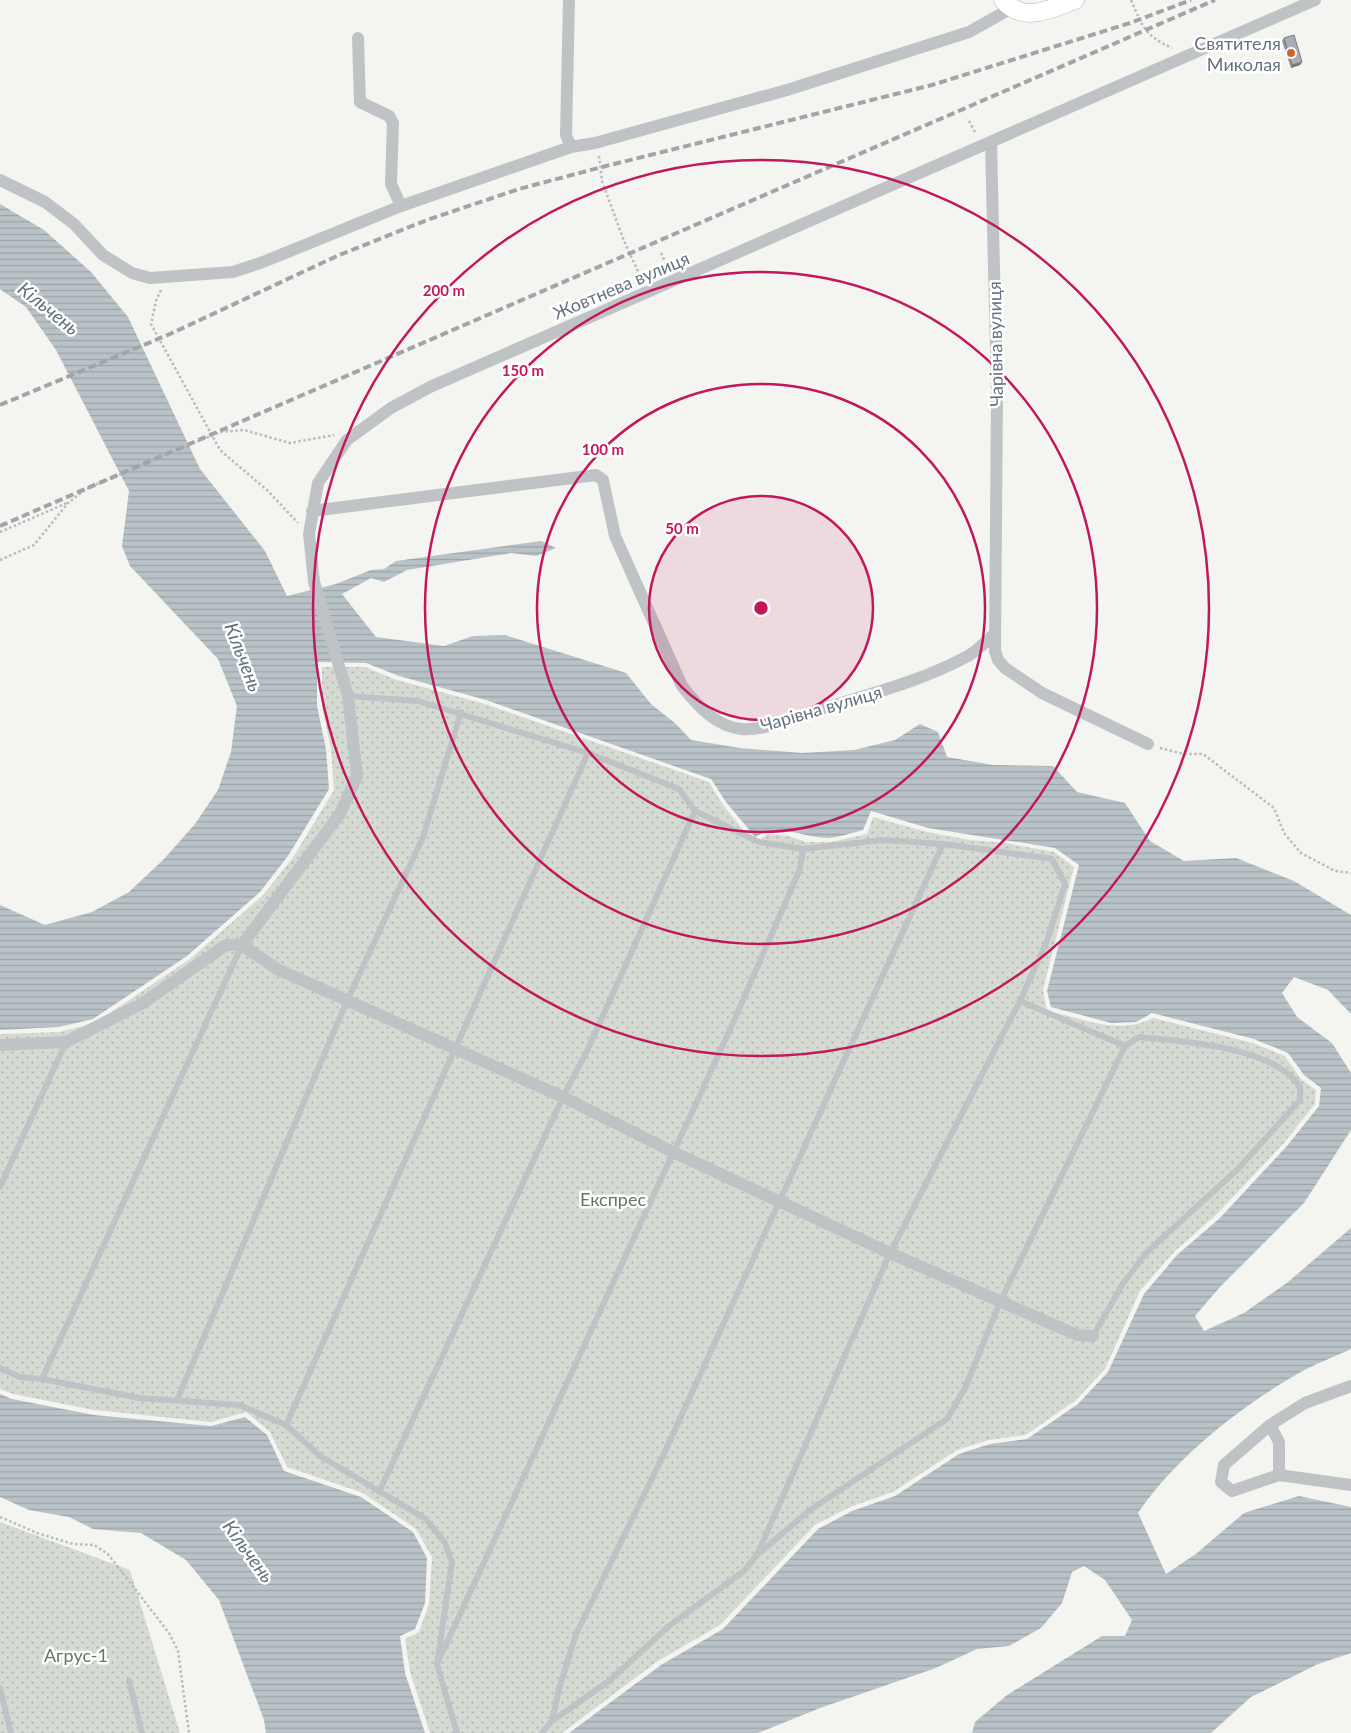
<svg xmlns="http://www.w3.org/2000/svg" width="1351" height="1733" viewBox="0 0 1351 1733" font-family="Lato,sans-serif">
<defs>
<pattern id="grass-dots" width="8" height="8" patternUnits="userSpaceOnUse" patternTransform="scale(1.25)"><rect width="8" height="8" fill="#d5dbd2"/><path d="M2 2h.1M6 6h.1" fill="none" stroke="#b1b6b0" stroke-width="1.8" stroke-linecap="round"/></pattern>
<pattern id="water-rules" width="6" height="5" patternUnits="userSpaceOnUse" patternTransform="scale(1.25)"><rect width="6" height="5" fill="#b9c3c7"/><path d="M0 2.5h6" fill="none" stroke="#9aa3a7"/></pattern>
</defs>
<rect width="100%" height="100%" fill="#f4f4f1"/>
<path fill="url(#grass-dots)" d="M322 667H365L397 680 485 704 709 782 723 805 754 843 768 834 789 836 806 842H831L867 834 873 817 927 832 970 840 1006 843 1054 852 1074 867 1043 990 1047 1011C1084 1018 1117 1036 1153 1018L1253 1043 1285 1056 1301 1079 1316 1090 1315 1104 1284 1143 1217 1214 1174 1252 1140 1291 1105 1369 1076 1400 1026 1435 989 1440 957 1450 893 1492 850 1507 815 1525 720 1625 658 1661 562 1733H430L410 1672 405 1639 419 1632 429 1604 432 1557 416 1529 363 1493 287 1467 270 1432 246 1412 211 1422 94 1410 13 1394 0 1389V1034L60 1032 95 1023 190 959 263 895 292 859 334 790 331 749 322 706Z
M0 1522 130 1570 180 1733H0Z"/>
<path fill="url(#water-rules)" d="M0 204 44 230 91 272 128 317 200 469 265 551 287 596 336 584 371 570 384 569 396 561 541 541 556 548 536 556 511 553 407 570 384 582 371 578 342 594 376 637 444 646 473 636 505 635 626 673 651 704 676 724 691 740 740 748 802 753 854 750 895 740 920 724 938 732 947 757 993 765 1053 766 1077 792 1125 803 1150 841 1184 861 1236 858 1294 881 1351 915V1014L1328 990 1294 977 1282 993 1297 1017 1332 1043 1351 1073V1130L1304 1203 1220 1287 1195 1316 1204 1331 1244 1313 1288 1282 1351 1228V1349C1334 1357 1315 1364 1299 1373 1240 1407 1176 1457 1138 1513L1166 1574 1197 1553 1244 1513 1299 1496 1351 1507V1653L1318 1664 1251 1697 1211 1733H972L975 1722 1007 1695 1102 1636H1125L1132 1620 1105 1580 1084 1566 1072 1572 1062 1603 1041 1628 1009 1646 977 1649 936 1668 820 1708 758 1733H569L661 1665 723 1629 818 1529 852 1511 895 1496 959 1454 990 1444 1027 1439 1078 1404 1108 1372 1144 1294 1177 1255 1220 1218 1287 1146 1319 1106 1321 1088 1304 1075 1288 1053 1254 1039 1152 1013 1136 1022 1111 1023 1051 1007 1047 991 1079 865 1055 848 928 828 871 811 863 830C852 833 840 837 828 838 802 838 779 822 755 837L726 802 711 779 486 700 399 676 366 663 317 662V706L326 749 329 789 288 856 260 892 187 956 93 1019 59 1027 0 1030V905L45 925 92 912 129 892 164 859 195 824 218 790 231 752 237 706 218 659 130 566 122 546 129 491 56 350 26 307 0 289Z
M0 1394 12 1399 94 1415 211 1426 245 1417 267 1435 284 1471 361 1497 413 1532 427 1558 425 1603 415 1629 400 1636 405 1673 425 1733H266L264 1720 219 1600 186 1560 141 1533 93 1529 69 1517 29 1510 0 1497Z"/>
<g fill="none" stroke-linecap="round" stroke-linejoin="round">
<defs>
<path id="secondary" d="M1003 0C1024 24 1050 9 1075 0"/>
</defs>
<use href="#secondary" stroke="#b2b6ba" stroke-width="19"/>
<path stroke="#b9bbbd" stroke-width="2.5" stroke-dasharray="2.5 2.5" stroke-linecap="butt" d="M1131 0C1143 27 1144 35 1172 48
M969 121 976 134
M599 156 602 181 624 241 642 280
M661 253 668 269
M161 290 156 301 151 324 220 450 268 491 298 523
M0 532 67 503
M0 560 34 545 68 503 86 489 220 432 244 430 290 443 334 435
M1160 748 1184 754H1203L1274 808 1284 833 1301 853 1335 871 1351 873
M0 1517 37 1533 73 1544 94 1545 108 1554 169 1633 178 1651 189 1733"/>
<path stroke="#c0c3c6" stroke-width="6" d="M348 696 418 701 588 753 679 789 695 811 759 842 803 849 883 840 943 844 1052 859 1065 884 1047 941 1020 1001 890 1253 757 1555
M1020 1001 1125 1046 1139 1037C1185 1042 1273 1046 1300 1087V1100L1238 1169 1146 1253 1122 1285 1093 1336
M0 1187 66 1042
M0 1368 20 1377 42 1379 139 1398 239 1405 286 1425 320 1456 426 1519 445 1543 452 1562 437 1664 457 1733
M42 1379 242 945
M177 1400 347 1001 423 837 461 712
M286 1425 588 753
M379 1492 563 1097 587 1051 695 811
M437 1664 729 1032 800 869 803 849
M129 1681 142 1733
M0 1688 11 1733
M552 1721 559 1689 576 1634 662 1458 943 844
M542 1733 552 1721 609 1681 669 1626 744 1571 757 1555 810 1510 947 1419 965 1388 1000 1302 1125 1046"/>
<path stroke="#c0c3c6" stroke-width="12" d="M569 0 566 135 571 147
M358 38 360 102 389 116 393 123 391 184 401 206
M991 143 997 393 995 651 998 660 1005 668 1042 693 1148 744
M0 180 45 202 74 224 103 255 132 273 150 278 233 272 263 262 401 206 571 147 595 143 787 90 969 32 1010 9
M312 511 596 475 603 480 615 536 682 686C697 705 715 726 741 729 765 731 793 718 815 711 866 695 920 682 968 656 978 650 986 642 994 634
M242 945 340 814 357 776 348 696 314 582 309 534 318 483 347 440 391 408 430 387 1315 0
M0 1045 66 1042 143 1003 226 945H242L277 969 563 1097 673 1152 890 1253 1077 1335 1093 1336
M1270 1425 1279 1442V1475L1232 1491 1221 1482 1224 1465 1270 1425 1305 1403 1351 1386
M1279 1475 1351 1485"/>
<use href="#secondary" stroke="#fff" stroke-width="18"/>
<path stroke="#a1a5aa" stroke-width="4" stroke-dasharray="8 4" stroke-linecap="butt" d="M0 405 170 334 337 256 427 220 519 189 602 167 932 85 1130 23 1191 0
M0 526 1215 0"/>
</g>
<path fill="#91969b" d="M1284 38 1302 62 1300 65 1291 68 1282 41Z"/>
<path fill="#767a7e" d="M1302 62 1300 65 1291 68 1292 65Z"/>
<path fill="#a9aeb4" stroke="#767a7e" d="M1294 35 1302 62 1292 65 1284 38Z"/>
<circle cx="761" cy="608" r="112" fill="#c2185b" fill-opacity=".12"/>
<g fill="none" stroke="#c2185b" stroke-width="2.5">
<circle cx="761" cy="608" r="112"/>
<circle cx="761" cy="608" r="224"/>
<circle cx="761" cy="608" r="336"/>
<circle cx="761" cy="608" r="448"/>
</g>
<circle fill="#d36232" stroke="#fff" stroke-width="2" cx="1291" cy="53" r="5"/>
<g text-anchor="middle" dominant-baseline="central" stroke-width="5" stroke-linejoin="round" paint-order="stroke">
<g font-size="18" fill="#66727f" stroke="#fff" text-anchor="end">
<text x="1281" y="43">Святителя<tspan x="1281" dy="21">Миколая</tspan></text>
</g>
<g font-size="18" fill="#66727f" stroke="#fff">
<text transform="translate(621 285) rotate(-23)">Жовтнева вулиця</text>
<text transform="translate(995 344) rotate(-91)">Чарівна вулиця</text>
<text transform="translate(821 708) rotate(-16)">Чарівна вулиця</text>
</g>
<g font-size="18" fill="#667764" stroke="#fff">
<text x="613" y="1199">Експрес</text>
<text x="76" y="1655">Агрус-1</text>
</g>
<g font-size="19" font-style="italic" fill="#62737c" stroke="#fff">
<text transform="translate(49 308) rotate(39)">Кільчень</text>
<text transform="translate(244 657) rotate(69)">Кільчень</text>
<text transform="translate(249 1551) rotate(54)">Кільчень</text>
</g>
</g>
<circle cx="761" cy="608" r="8" fill="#c2185b" stroke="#fff" stroke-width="2.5"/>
<g font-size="15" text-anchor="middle" font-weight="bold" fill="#c2185b" stroke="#fff" stroke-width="5" stroke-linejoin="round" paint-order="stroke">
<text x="444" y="296">200 m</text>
<text x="523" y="376">150 m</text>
<text x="603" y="455">100 m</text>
<text x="682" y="534">50 m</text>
</g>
</svg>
